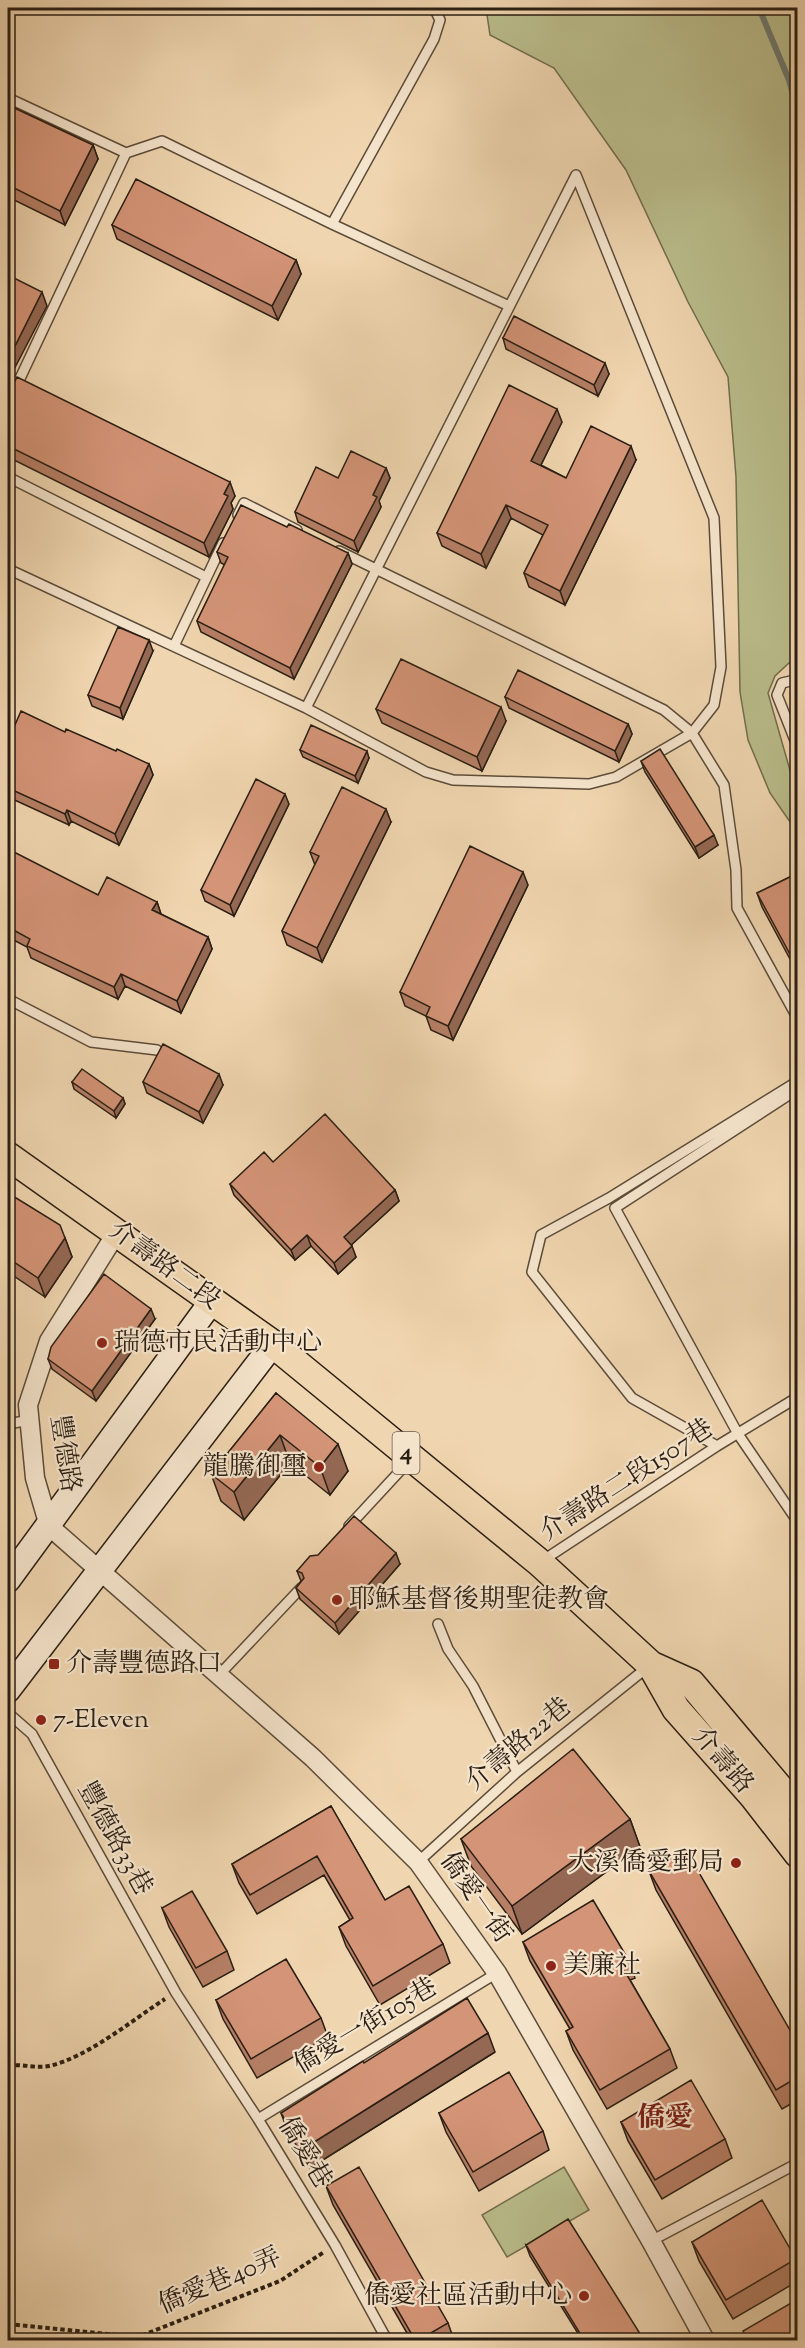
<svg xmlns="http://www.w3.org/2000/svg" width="805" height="2348" viewBox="0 0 805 2348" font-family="'Sorts Mill Goudy','Noto Serif TC',serif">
<rect width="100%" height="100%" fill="#f0d6b0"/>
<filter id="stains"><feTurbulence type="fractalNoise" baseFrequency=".00333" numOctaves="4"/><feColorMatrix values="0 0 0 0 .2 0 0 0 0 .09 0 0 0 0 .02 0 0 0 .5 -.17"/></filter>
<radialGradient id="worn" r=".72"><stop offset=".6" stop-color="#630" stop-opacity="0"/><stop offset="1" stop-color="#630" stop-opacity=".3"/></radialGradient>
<path fill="#babd8b" stroke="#726e4f" stroke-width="1.5" d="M486 8H797L798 661 789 663 775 676 768 693 797 795V832L770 793 748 740 740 692 736 477 728 377 688 302 626 170 554 68 490 35Z
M564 2167 589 2210 507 2257 482 2215Z"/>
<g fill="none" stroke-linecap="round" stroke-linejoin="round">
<path stroke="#6e7a73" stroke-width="6" d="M759 8 789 80 798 113"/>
<defs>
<path id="service" d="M8 98 126 153
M332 224 434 39 440 20 434 8
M8 404 126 153 162 141 332 224 509 306
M8 477 206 577
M238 515 244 503 297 530
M339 551 664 710 692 733 724 785 736 870 737 908 798 1019
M8 569 306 708 426 772 453 780 589 784 616 777 692 733 714 705 721 667 714 518 576 175 306 708
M174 646 223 543
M798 682 795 680 782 683 777 695 798 748
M8 999 91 1042 157 1050
M798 1089 615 1208 738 1434 798 1522
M8 1424 30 1420
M717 1446 632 1398 532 1272 541 1235 609 1198 798 1081
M349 1526 411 1459
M542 1561 717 1446 798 1397
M438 1624 448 1649 473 1686 517 1772
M219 1675 301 1588
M8 1713 32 1734 176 1993 258 2119 335 2245 387 2340
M418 1862 517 1772 649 1666
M258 2119 497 1973
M651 2241 798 2163"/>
<path id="minor" d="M117 1232 49 1341 28 1405 35 1478 49 1526 313 1758 418 1862 497 1973 651 2241 705 2340"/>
<path id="secondary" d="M8 1580 212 1301
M8 1690 273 1344"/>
<path id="primary" d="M8 1156 273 1344 540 1563 651 1665 676 1709 753 1796 798 1854
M651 1665 691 1683 798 1810"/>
</defs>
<use href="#service" stroke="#5c4c3a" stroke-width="12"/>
<use href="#minor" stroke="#5c4c3a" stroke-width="21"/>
<use href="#secondary" stroke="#2a1e13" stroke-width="27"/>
<use href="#primary" stroke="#2a1e13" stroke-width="30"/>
<path stroke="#2a1e13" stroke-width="4" stroke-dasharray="4.5 3" stroke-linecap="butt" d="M8 2066C21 2063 36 2069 49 2066 88 2057 131 2021 165 1999
M8 2324 138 2337 280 2281 324 2252"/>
<use href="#service" stroke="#f5e4cc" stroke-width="9"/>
<use href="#minor" stroke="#f5e4cc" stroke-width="18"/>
<use href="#secondary" stroke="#f5e4cc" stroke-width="24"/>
<use href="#primary" stroke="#f0d6b0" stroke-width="27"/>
</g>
<path fill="#b67f66" stroke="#2a1e13" stroke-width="1.5" d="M8 105 93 145 98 159 65 225 8 197Z
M112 225 296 260 301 274 278 320 117 239Z
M503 338 609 374 598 396 506 349Z
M8 395 235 496 231 503 233 509 209 557 8 457Z
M562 422 541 465 566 478 636 460 565 605 529 587 524 573 543 535 511 518 486 568 442 546 437 533Z
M386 468 390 478 379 501 381 507 358 552 298 522 295 512 338 478Z
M287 527 348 553 352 564 294 679 201 632 197 621 225 565 221 563 217 552Z
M153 651 123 719 92 706 88 695Z
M505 697 628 724 632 734 619 762 509 708Z
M376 709 506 721 482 771 382 723Z
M65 732 149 764 153 775 119 845 71 821 69 825 8 797V741Z
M300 750 369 758 358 783 303 757Z
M641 761 718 845 699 858 645 772Z
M289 804 234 916 205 901 201 890Z
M391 822 322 962 287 945 282 931 315 865 310 852Z
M8 854 98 895 157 902 161 914 208 937 212 949 181 1013 125 986 118 999 31 958 27 947 8 937Z
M798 873V974L762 907 757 893Z
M528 885 453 1040 431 1030 426 1016 405 1006 400 992Z
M72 1082 123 1098 125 1104 116 1118 74 1089Z
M143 1082 223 1085 203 1123 147 1093Z
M273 1162 395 1190 399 1201 351 1245 356 1257 338 1274 311 1246 295 1260 234 1195 230 1184Z
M8 1193 65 1238 72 1257 45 1297 8 1272Z
M155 1319 96 1401 52 1369 48 1359Z
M276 1393 348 1471 330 1495 290 1463 244 1520 221 1501 211 1474Z
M400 1564 339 1634 300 1599 296 1588 301 1581 297 1571Z
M331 1806 385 1900 443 1944 450 1963 380 2005 346 1946 339 1927 350 1920 324 1875 257 1914 239 1883 232 1864Z
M630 1819 640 1847 522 1934 471 1866 461 1839Z
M649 1871 798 2044V2100L782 2109 656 1890Z
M162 1908 227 1951 234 1970 203 1987 169 1927Z
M523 1942 628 1959 635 1978 630 1980 670 2049 677 2068 607 2109 573 2050 566 2031 570 2029 530 1961Z
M216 2000 321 2018 328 2037 257 2078 223 2019Z
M495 2052 310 2168 288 2132 281 2113 364 2063Z
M439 2113 543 2131 549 2150 479 2191 446 2132Z
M621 2122 725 2139 732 2158 662 2199 628 2141Z
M326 2186 448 2323 454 2340H411L333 2205Z
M692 2242 796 2259 798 2262V2281L733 2319 699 2261Z
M526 2245 644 2340H582L530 2256Z"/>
<path fill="#946853" stroke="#2a1e13" stroke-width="1.5" d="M93 145 98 159 65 225 60 211Z
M296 260 301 274 278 320 272 306Z
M42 292 47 306 8 381 10 385 8 389V360Z
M605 363 609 374 598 396 594 385Z
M557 409 562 422 536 475 531 461Z
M631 446 636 460 565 605 560 591Z
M386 468 390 478 379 501 381 507 358 552 354 541 373 495Z
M230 482 235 496 231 503 233 509 209 557 204 543 224 494Z
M506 505 511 518 486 568 481 554Z
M348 553 352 564 294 679 290 668Z
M149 640 153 651 123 719 120 708Z
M501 707 506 721 482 771 477 757Z
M628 724 632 734 619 762 615 751Z
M367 751 369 758 358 783 355 776Z
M149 764 153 775 119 845 115 834Z
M285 794 289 804 234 916 230 905Z
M386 809 391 822 322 962 317 948Z
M67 810 71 821 69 825 65 814Z
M714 835 718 845 699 858 695 847Z
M523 872 528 885 453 1040 448 1026Z
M157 902 161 914 152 910Z
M208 937 212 949 181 1013 177 1001Z
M121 974 125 986 118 999 114 987Z
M219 1074 223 1085 203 1123 199 1112Z
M123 1098 125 1104 116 1118 114 1111Z
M395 1190 399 1201 348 1248 344 1237Z
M307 1235 311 1246 295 1260 291 1250Z
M65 1238 72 1257 45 1297 38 1278Z
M352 1246 356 1257 338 1274 334 1263Z
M151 1309 155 1319 96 1401 92 1391Z
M280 1435 290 1463 244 1520 234 1492Z
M338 1444 348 1471 330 1495 320 1467Z
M396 1553 400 1564 339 1634 335 1623Z
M630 1819 640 1847 522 1934 512 1906Z
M488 2033 495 2052 310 2168 303 2149Z"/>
<path fill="#d49477" stroke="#2a1e13" stroke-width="1.5" d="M8 105 93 145 60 211 8 185Z
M136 179 296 260 272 306 112 225Z
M8 275 42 292 8 360Z
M514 316 605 363 594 385 503 338Z
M17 377 230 482 224 494 228 496 204 543 8 446V395Z
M509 385 557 409 531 461 566 478 591 426 631 446 560 591 524 573 548 525 506 505 481 554 437 533Z
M351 451 386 468 373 495 377 497 354 541 295 512 316 467 338 478Z
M241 505 287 527 289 524 348 553 290 668 197 621 228 557 217 552Z
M118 627 149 640 120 708 88 695Z
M401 659 501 707 477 757 376 709Z
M518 670 628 724 615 751 505 697Z
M21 711 65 732 66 729 116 751 117 749 149 764 115 834 67 810 65 814 8 788V741Z
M311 725 367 751 355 776 300 750Z
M660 749 714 835 695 847 641 761Z
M256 779 285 794 230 905 201 890Z
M342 787 386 809 317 948 282 931 319 856 310 852Z
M470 846 523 872 448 1026 426 1016 430 1007 400 992Z
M10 850 98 895 107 877 157 902 152 910 208 937 177 1001 121 974 114 987 27 946 30 939 8 927V854Z
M798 873V969L757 893Z
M163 1044 219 1074 199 1112 143 1082Z
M82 1069 123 1098 114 1111 72 1082Z
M325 1114 395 1190 344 1237 352 1246 334 1263 307 1235 291 1250 230 1184 264 1152 273 1162Z
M8 1193 60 1225 65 1238 38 1278 8 1258Z
M104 1274 151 1309 92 1391 48 1359 51 1347Z
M276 1393 338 1444 320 1467 280 1435 234 1492 211 1474Z
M354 1516 396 1553 335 1623 296 1588 304 1578 302 1573 297 1571 310 1556 318 1555Z
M573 1749 630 1819 512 1906 461 1839Z
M331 1806 385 1900 409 1886 443 1944 373 1986 339 1927 353 1918 317 1856 250 1895 232 1864Z
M686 1850 798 2044V2077L776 2090 649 1871Z
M192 1891 227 1951 196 1968 162 1908Z
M593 1900 628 1959 620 1963 670 2049 600 2090 566 2031 573 2027 523 1942Z
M286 1959 321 2018 251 2059 216 2000Z
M467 1998 488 2033 303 2149 281 2113 363 2061 364 2063Z
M509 2072 543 2131 473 2172 439 2113Z
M691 2080 725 2139 655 2180 621 2122Z
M359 2167 448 2323 419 2340H415L326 2186Z
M762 2200 796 2259 726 2300 692 2242Z
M568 2219 644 2340H584L526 2245Z
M798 2299V2340H748L743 2331Z"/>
<g fill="#8f2418" stroke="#f5e4cc" stroke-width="2">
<circle cx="102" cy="1343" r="6"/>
<circle cx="319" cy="1467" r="6"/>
<circle cx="337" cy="1600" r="6"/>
<rect x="48" y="1658" width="12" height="12" rx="3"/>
<circle cx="41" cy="1720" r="6"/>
<circle cx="736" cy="1863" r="6"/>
<circle cx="551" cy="1966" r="6"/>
<circle cx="584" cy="2296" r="6"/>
</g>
<g text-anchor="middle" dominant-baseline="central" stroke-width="4.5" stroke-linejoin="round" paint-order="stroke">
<rect fill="#f5e4cc" stroke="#67594a" stroke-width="1.5" x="392.5" y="1432" width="27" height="42" rx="4.5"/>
<g font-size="24" font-weight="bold" fill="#2a1e13">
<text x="406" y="1453">4</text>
</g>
<g font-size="26" fill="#2a1e13" stroke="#f5e4cc">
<text transform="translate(164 1266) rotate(36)">介壽路二段</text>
<text transform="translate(64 1454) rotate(81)">豐德路</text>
<text transform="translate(627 1481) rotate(-33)">介壽路二段1507巷</text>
<text transform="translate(519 1745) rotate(-40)">介壽路22巷</text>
<text transform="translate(722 1761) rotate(49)">介壽路</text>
<text transform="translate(114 1839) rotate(61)">豐德路33巷</text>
<text transform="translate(475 1898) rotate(55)">僑愛一街</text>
<text transform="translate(366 2027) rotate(-31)">僑愛一街105巷</text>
<text transform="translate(304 2153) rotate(59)">僑愛巷</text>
<text transform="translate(220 2282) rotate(-23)">僑愛巷40弄</text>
</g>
<g font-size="26" fill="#2a1e13" stroke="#f5e4cc" text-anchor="start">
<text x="114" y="1343">瑞德市民活動中心</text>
<text x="307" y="1467" text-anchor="end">龍騰御璽</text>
<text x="349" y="1600">耶穌基督後期聖徒教會</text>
<text x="66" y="1664">介壽豐德路口</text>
<text x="53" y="1720">7-Eleven</text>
<text x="724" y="1863" text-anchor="end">大溪僑愛郵局</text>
<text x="563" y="1966">美廉社</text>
<text x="572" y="2296" text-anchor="end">僑愛社區活動中心</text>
</g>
<g font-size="28" font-weight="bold" fill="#7a1f14" stroke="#f5e4cc">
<text x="665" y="2119">僑愛</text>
</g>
</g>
<rect width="805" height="2348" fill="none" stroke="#f0d6b0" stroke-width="30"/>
<rect x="9" y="9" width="787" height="2330" fill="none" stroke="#2a1e13" stroke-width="3"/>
<rect x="15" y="15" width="775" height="2318" fill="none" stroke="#2a1e13" stroke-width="1.5"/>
<rect width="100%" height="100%" filter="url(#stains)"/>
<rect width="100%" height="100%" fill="url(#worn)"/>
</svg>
